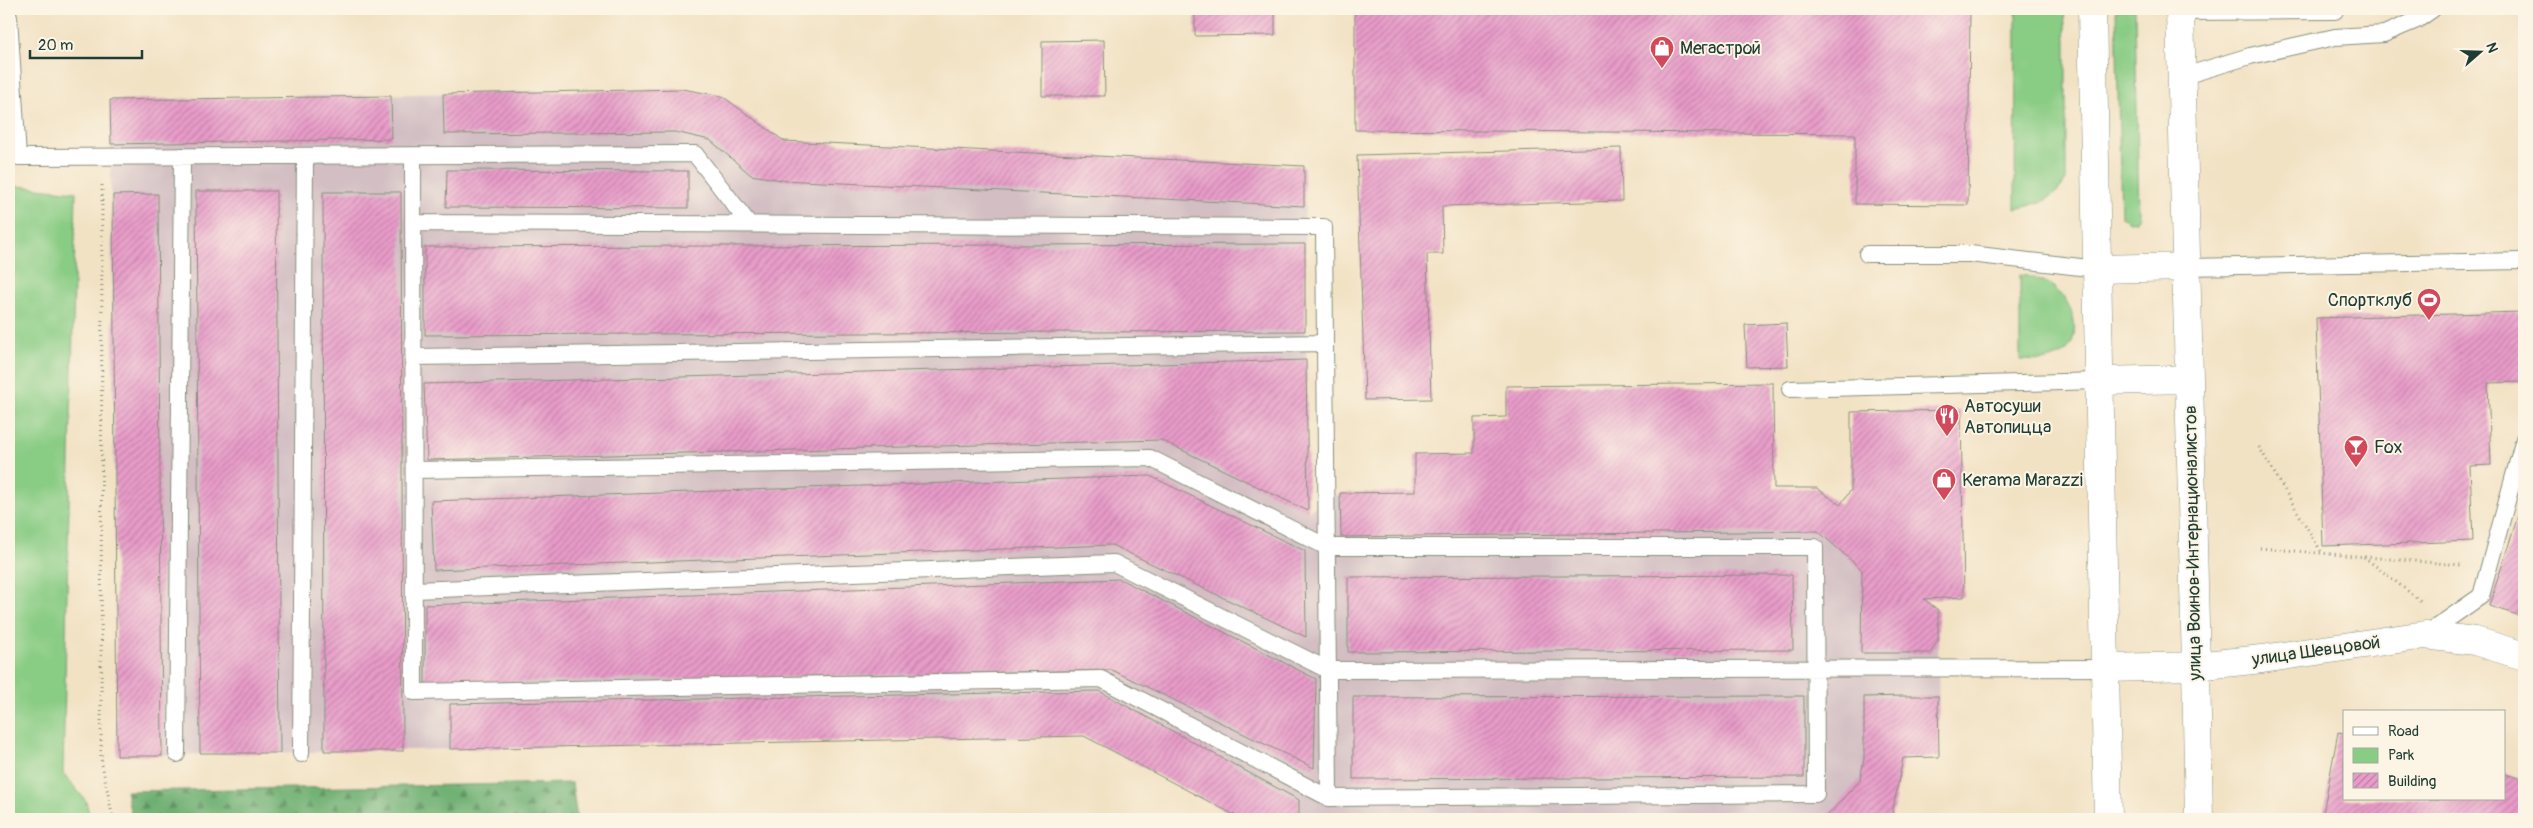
<svg xmlns="http://www.w3.org/2000/svg" width="2533" height="828" viewBox="0 0 2533 828" font-family="Pangolin,sans-serif">
<defs>
<pattern id="forest-firs" width="22" height="20" patternUnits="userSpaceOnUse" patternTransform="scale(1.25)"><rect width="22" height="20" fill="#6eb072"/><path d="M5 1l3.5 6h-7zM16 11l3.5 6h-7z" fill="#5a905e"/></pattern>
<pattern id="building-hatch" width="6" height="6" patternUnits="userSpaceOnUse" patternTransform="scale(1.25)"><rect width="6" height="6" fill="#e99bc9"/><path d="M-1 1l2-2M0 6l6-6M5 7l2-2" fill="none" stroke="#bc80a4"/></pattern>
</defs>
<rect width="100%" height="100%" fill="#fcf5e5"/>
<filter id="ink" filterUnits="userSpaceOnUse"><feTurbulence type="fractalNoise" baseFrequency=".02" numOctaves="2"/><feDisplacementMap in="SourceGraphic" scale="10" xChannelSelector="R" yChannelSelector="G"/><feConvolveMatrix kernelMatrix="1 2 1 2 8 2 1 2 1" color-interpolation-filters="sRGB"/></filter>
<filter id="wash" filterUnits="userSpaceOnUse"><feTurbulence type="fractalNoise" baseFrequency=".0096" numOctaves="4" result="noise"/><feDisplacementMap in="SourceGraphic" scale="20" xChannelSelector="R" yChannelSelector="G"/><feGaussianBlur stdDeviation="1.12" result="paint"/><feColorMatrix in="noise" values="0 0 0 0 0 0 0 0 0 0 0 0 0 0 0 0 0 1.4 0 .05"/><feComposite in="paint" operator="in"/></filter>
<g filter="url(#wash)">
<rect width="100%" height="100%" fill="#f2e2c4"/>
<path fill="#d2bec3" d="M682 89 722 96 784 141 1304 166 1308 511 1340 493 1817 488 1896 547 1924 599 1938 610 1939 757 1903 758 1891 819H1242L1084 736 117 756 110 100Z"/>
<path fill="#89cc84" stroke="#54845c" d="M2016 9H2064L2066 40V180C2052 202 2039 203 2015 209Z
M2116 9H2135L2139 216 2136 221 2130 222 2121 217Z
M9 185 76 192 63 773 86 801 90 819H9Z
M2020 275C2034 277 2049 281 2059 292 2078 311 2084 350 2051 359 2042 362 2030 360 2020 360Z"/>
<path fill="url(#forest-firs)" stroke="#467653" d="M572 783 577 819H132L126 791Z"/>
<g id="blocks">
<path fill="url(#building-hatch)" d="M1195 9H1275V35L1195 36Z
M1355 9H1970L1968 205 1855 204V134L1355 130Z
M1104 40 1105 96H1042V41Z
M682 89 722 96 784 141 1304 166V206L782 180 751 175 710 140 675 132 444 134 443 94Z
M391 96 392 139 111 144 110 100Z
M1621 148 1622 201 1442 206 1443 254H1427L1431 399 1365 400 1357 155Z
M447 170 688 171V208L446 207Z
M196 191H276L280 753H200Z
M323 192H401L403 751H324Z
M158 194 162 756H117L113 195Z
M1305 244V331L425 335V247Z
M2521 312 2524 382 2488 383 2491 465 2470 466 2473 541 2323 546 2316 318Z
M1786 323 1788 366 1747 367 1745 325Z
M1306 360 1308 511 1161 440 427 460 424 384Z
M1773 383 1774 488H1817L1840 505 1851 490V412L1961 410 1964 597 1924 599 1938 610V641L1930 653H1861L1862 570 1818 531 1341 537 1340 493 1415 492V454L1474 453V418L1506 417V386Z
M1150 476 1305 551 1306 637 1112 545 434 570 431 501Z
M2524 497V617L2489 606Z
M1792 575 1793 650 1348 652V577Z
M1120 579 1316 679 1314 768 1112 670 425 684V605Z
M1099 691 1299 800V819H1242L1084 736 450 749V704Z
M1804 696V777L1353 779V697Z
M1903 696H1938L1939 757 1903 758 1891 819H1824L1860 780 1864 759V697Z
M2338 732 2344 733V799H2504V774L2524 779V819H2322Z
M1348 817 1485 818V819H1348Z"/>
</g>
</g>
<g filter="url(#ink)">
<use href="#blocks" fill-opacity="0" stroke="#88907c" stroke-width="1"/>
<g fill="none" stroke-linecap="round" stroke-linejoin="round">
<defs>
<path id="service" d="M2180 12 2335 11
M9 17 18 157 695 154 749 224
M2181 77 2250 56 2335 37 2384 34 2417 20 2433 9
M413 156 414 692 1101 679 1329 798 1816 794 1815 547H1327L1150 458 414 470
M413 223 1324 227 1329 798
M1867 254H1970L2097 269
M2186 267 2524 261
M414 357 1325 343
M1790 389 2099 381
M414 590 1114 563 1328 670 2105 668
M2425 635 2481 596 2524 439
M177 754 182 156
M301 754 305 156"/>
<path id="minor" d="M2105 668 2108 819
M2199 819 2196 666 2262 659 2425 635 2475 641 2524 656"/>
<path id="tertiary" d="M2092 9 2105 668 2196 666 2180 9
M2097 269 2186 267
M2099 381 2189 379"/>
</defs>
<use href="#service" stroke="#88907c" stroke-width="18"/>
<use href="#minor" stroke="#88907c" stroke-width="29"/>
<use href="#tertiary" stroke="#88907c" stroke-width="29"/>
<path stroke="#88907c" stroke-width="3" stroke-dasharray="1 4" stroke-linecap="butt" d="M102 185 101 759 113 819
M2259 447 2322 553
M2260 548 2461 565
M2364 557 2422 602"/>
<use href="#service" stroke="#fff" stroke-width="16"/>
<use href="#minor" stroke="#fff" stroke-width="28"/>
<use href="#tertiary" stroke="#fff" stroke-width="28"/>
</g>
</g>
<defs>
<symbol id="shop-pin" viewBox="-11 -11 22 30"><path d="M0 17L-7.5 6A9.5 9.5 0 1 1 7.5 6Z" fill="#d1495b" stroke="#fcf5e5"/><path d="M-5-2.5h2.3a2.7 3.5 0 0 1 5.4 0H5L5.5 6h-11ZM-1.5-2.5h3a1.5 2.3 0 0 0-3 0Z" fill="#fff"/></symbol>
<symbol id="stadium-pin" viewBox="-11 -11 22 30"><path d="M0 17L-7.5 6A9.5 9.5 0 1 1 7.5 6Z" fill="#d1495b" stroke="#fcf5e5"/><path d="M0-5a6.5 5 0 1 0 0 10a6.5 5 0 1 0 0-10ZM-3.5-1.8h7v3.6h-7Z" fill="#fff"/></symbol>
<symbol id="restaurant-pin" viewBox="-11 -11 22 30"><path d="M0 17L-7.5 6A9.5 9.5 0 1 1 7.5 6Z" fill="#d1495b" stroke="#fcf5e5"/><path d="M-5-6h1v4h1v-4h1v4h1v-4h1v5L-1.5 .5V6h-2V.5L-5-1ZM5-6V6H3V1.5H1.5Q1.5-4 5-6Z" fill="#fff"/></symbol>
<symbol id="bar-pin" viewBox="-11 -11 22 30"><path d="M0 17L-7.5 6A9.5 9.5 0 1 1 7.5 6Z" fill="#d1495b" stroke="#fcf5e5"/><path d="M-6-5H6L.8 .8V4.5H3.5V6h-7V4.5H-.8V.8Z" fill="#fff"/></symbol>
</defs>
<g fill-rule="evenodd">
<use href="#shop-pin" x="1648" y="34" width="28" height="38"/>
<use href="#stadium-pin" x="2415" y="286" width="28" height="38"/>
<use href="#restaurant-pin" x="1933" y="402" width="28" height="38"/>
<use href="#bar-pin" x="2342" y="433" width="28" height="38"/>
<use href="#shop-pin" x="1930" y="466" width="28" height="38"/>
</g>
<g text-anchor="middle" dominant-baseline="central" stroke-width="4" stroke-linejoin="round" paint-order="stroke">
<g font-size="18" fill="#1f3d34" stroke="#fcf5e5" text-anchor="start">
<text x="1680" y="48">Мегастрой</text>
<text x="2412" y="300" text-anchor="end">Спортклуб</text>
<text x="1964" y="406">Автосуши<tspan x="1964" dy="21">Автопицца</tspan></text>
<text x="2374" y="447">Fox</text>
<text x="1962" y="480">Kerama Marazzi</text>
</g>
<g font-size="18" fill="#1f3d34" stroke="#fcf5e5">
<text transform="translate(2193 543) rotate(-91)">улица Воинов-Интернационалистов</text>
<text transform="translate(2316 651) rotate(-8)">улица Шевцовой</text>
</g>
</g>
<rect width="2533" height="828" fill="none" stroke="#fcf5e5" stroke-width="30"/>
<rect x="2343" y="710" width="162" height="90" fill="#fcf5e5" stroke="#a4ab9e"/>
<rect x="2353" y="727" width="25" height="8" fill="#ffffff" stroke="#a4ab9e"/>
<text x="2388" y="736" font-size="15" fill="#1f3d34">Road</text>
<rect x="2353" y="748" width="25" height="15" fill="#89cc84" stroke="#a4ab9e"/>
<text x="2388" y="760" font-size="15" fill="#1f3d34">Park</text>
<rect x="2353" y="773" width="25" height="15" fill="url(#building-hatch)" stroke="#a4ab9e"/>
<text x="2388" y="786" font-size="15" fill="#1f3d34">Building</text>
<g transform="translate(2480 52) rotate(70)" stroke="#fcf5e5" stroke-width="4" paint-order="stroke">
<path d="M0-4L9 19L0 12L-9 19Z" fill="#1f3d34"/>
<text y="-8" font-size="14" font-weight="bold" text-anchor="middle" fill="#1f3d34">N</text>
</g>
<path d="M30 50v8h112v-8" fill="none" stroke="#1f3d34" stroke-width="2.5"/>
<text x="38" y="50" font-size="15" fill="#1f3d34" stroke="#fcf5e5" stroke-width="4" paint-order="stroke">20 m</text>
</svg>
